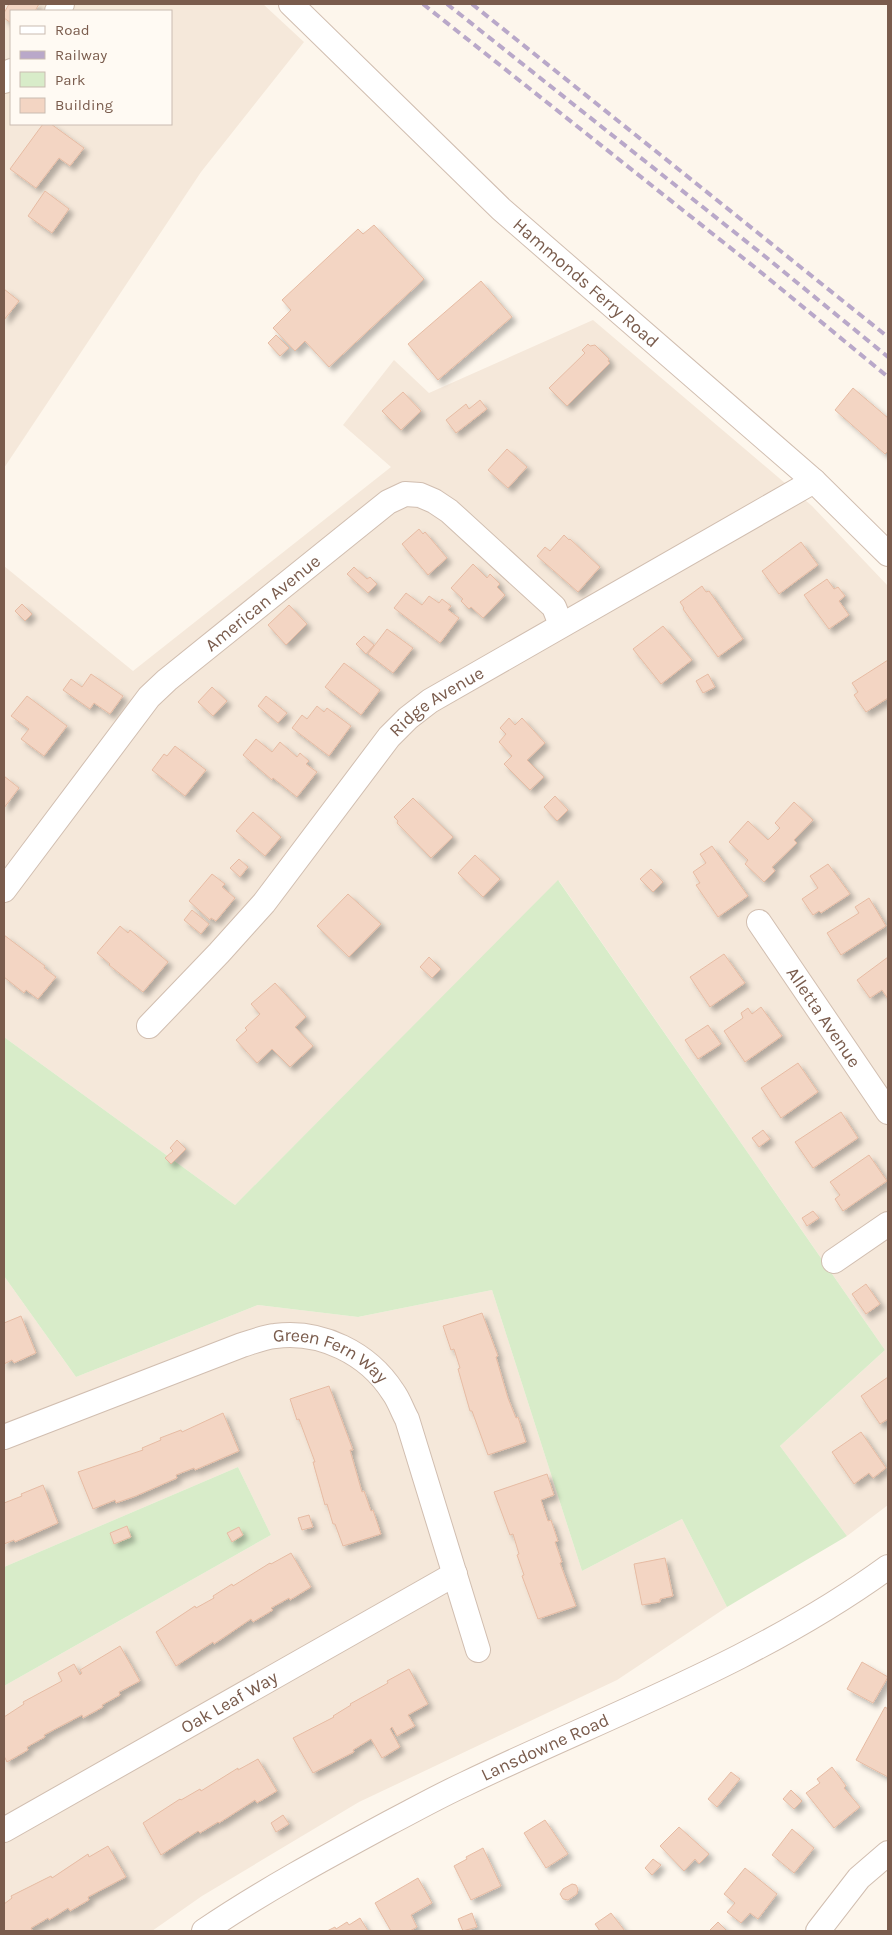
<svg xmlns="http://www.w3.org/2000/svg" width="892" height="1935" viewBox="0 0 892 1935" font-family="Karla,sans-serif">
<defs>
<filter id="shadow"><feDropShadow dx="4.5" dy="4.5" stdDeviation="2.5" flood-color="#0004"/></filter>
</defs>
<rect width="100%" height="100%" fill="#fdf6ec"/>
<path fill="#f5e8da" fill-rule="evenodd" d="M4 4H263L304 42 201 172 4 468ZM11 11H171V124H11Z
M593 320 812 506 888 586V1505L847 1536 780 1446 885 1350 559 881 235 1205 4 1037V566L133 671 391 467 343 425 394 360 429 393Z
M4 1276 76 1377 258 1305 358 1317 492 1290 582 1571 682 1519 727 1607 617 1680 359 1802 202 1896 152 1931H4V1686L271 1535 238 1467 4 1567Z"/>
<path fill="#d8ecc9" d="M558 880 885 1350 780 1446 847 1536 727 1607 682 1519 582 1571 492 1290 358 1317 258 1305 76 1377 4 1276V1037L235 1205Z
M238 1467 271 1535 4 1686V1567Z"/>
<path fill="#f3d5c3" stroke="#e6bba3" filter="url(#shadow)" d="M9 4H39L35 11H11V23L4 18V13Z
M43 124H51L84 148 70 166 59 158 36 188 10 169Z
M45 191 69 209 52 233 28 216Z
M374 225 424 279 329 367 305 341 295 351 273 328 291 310 282 300 358 229 363 234Z
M481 281 512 317 438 380 408 344Z
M4 289 19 301 4 320Z
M276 335 289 348 280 356 268 343Z
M588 344 590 346 595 345 609 359 608 361 610 363 567 406 549 388 585 353 582 350Z
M853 388 888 418V451L885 454 835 410Z
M403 392 421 411 401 430 382 411Z
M480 400 487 409 456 433 446 420 466 404 469 409Z
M507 449 527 467 508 488 488 470Z
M419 529 423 534 425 532 447 558 428 575 402 544Z
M564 535 569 540 570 539 600 567 578 592 537 556 545 547 550 551Z
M801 542 818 565 779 594 762 571Z
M473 564 487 578 490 574 500 584 497 587 505 595 483 618 471 607 469 609 461 601 463 599 451 588Z
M354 567 367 579 370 577 377 584 368 593 347 574Z
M827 579 834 589 838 587 845 596 839 601 849 615 829 629 804 595Z
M702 586 706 592 709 591 743 639 718 657 683 609 684 608 680 602Z
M406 593 422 605 429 596 439 603 442 599 451 606 448 610 459 618 440 643 394 608Z
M22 604 32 614 25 621 15 611Z
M289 605 307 624 286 645 268 625Z
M663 626 692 660 661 684 633 649Z
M387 629 413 648 393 673 368 654Z
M364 636 374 645 366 654 356 644Z
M888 660V698L866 712 854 695 858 692 852 683Z
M344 663 380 690 361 715 325 687Z
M91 674 123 696 110 714 94 703 90 709 63 690 71 679 82 687Z
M708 674 715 687 703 693 696 681Z
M212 687 227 701 213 716 198 702Z
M27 696 67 726 44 756 21 739 29 729 11 716Z
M266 696 287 713 278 723 258 706Z
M317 706 324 712 327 708 351 726 329 756 292 728 302 715 307 719Z
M509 718 515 725 522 718 545 743 527 760 544 777 530 790 504 764 512 756 499 742 506 734 500 728Z
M256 739 272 752 280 742 297 757 300 753 309 761 306 764 317 772 297 797 273 778 272 780 243 755Z
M175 746 206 770 185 796 152 770 164 754 167 756Z
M4 776 19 788 4 808Z
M555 796 568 810 557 821 544 807Z
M413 798 453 837 431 858 397 823 398 821 394 817Z
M794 802 813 820 794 840 797 843 772 867 775 871 764 882 745 864 748 860 729 842 748 821 768 840 780 828 775 823Z
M253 812 281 837 265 856 236 831Z
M712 846 748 896 718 917 696 885 700 883 693 872 706 863 700 854Z
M475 855 500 879 483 897 458 873Z
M239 859 248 867 240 877 230 868Z
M828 864 850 894 821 913 819 911 813 915 802 899 818 888 810 876Z
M651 869 663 882 653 892 640 879Z
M212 874 225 884 222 887 235 898 216 921 211 918 210 920 189 901Z
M348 894 381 924 349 957 317 926Z
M869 898 886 926 841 955 827 933 859 913 855 907Z
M192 910 209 924 201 934 184 920Z
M120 926 128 933 130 930 168 962 143 992 109 965 110 964 97 953Z
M4 935 45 966 44 968 56 977 38 999 26 990 24 993 4 977Z
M724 954 745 983 710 1007 690 977Z
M429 957 441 969 432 978 420 967Z
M888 957V999L882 990 870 998 857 980Z
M275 983 306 1017 295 1027 313 1046 290 1067 272 1049 257 1063 236 1040 247 1030 245 1028 260 1014 251 1004Z
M761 1007 782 1036 745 1062 724 1031 743 1018 741 1013 748 1008 752 1014Z
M708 1025 721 1044 698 1059 685 1040Z
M798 1063 818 1092 781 1118 761 1088Z
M841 1112 858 1138 813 1168 795 1142Z
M763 1130 770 1139 759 1147 752 1138Z
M177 1140 186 1149 171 1164 165 1158 173 1151 170 1148Z
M869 1155 887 1181 843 1211 835 1199 840 1195 830 1182Z
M813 1211 819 1218 807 1226 802 1218Z
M866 1284 880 1304 866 1314 852 1294Z
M482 1313 498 1356 496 1357 508 1398 516 1418 518 1417 526 1442 488 1455 472 1411H470L458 1369 460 1368 454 1349 451 1350 443 1326Z
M21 1316 36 1353 14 1363 12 1360 4 1364V1323Z
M888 1377V1419L880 1424 861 1396Z
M329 1386 353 1450H350L362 1492 364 1491 371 1511 373 1510 381 1534 343 1546 335 1524H333L327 1504 325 1505 313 1462H315L299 1419 297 1420 290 1399Z
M223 1413 239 1451 195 1470 194 1468 176 1475 177 1478 136 1496 116 1503 115 1500 93 1509 78 1472 143 1450 142 1448 161 1440 160 1438 181 1430 182 1432Z
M861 1432 886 1468 873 1478 869 1473 854 1484 832 1452Z
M547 1474 554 1495 541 1500 548 1521 551 1520 558 1541 555 1542 562 1562 560 1563 576 1606 538 1619 522 1576 524 1575 517 1555 519 1554 513 1534 510 1535 494 1492Z
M43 1485 58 1523 15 1542 14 1540 4 1544V1503L22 1496 21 1494Z
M309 1515 313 1527 302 1530 298 1518Z
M127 1526 131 1537 114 1544 110 1533Z
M239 1527 243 1535 232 1542 227 1533Z
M291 1553 311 1587 290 1600 289 1598 271 1608 273 1610 253 1622 251 1619 214 1644 213 1642 176 1666 156 1632 195 1606 196 1608 214 1598 213 1596 232 1584 233 1586 270 1563 271 1564Z
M665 1558 673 1596 660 1599V1602L642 1605 634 1564Z
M120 1646 140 1681 119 1692 120 1695 102 1705 103 1707 83 1718 82 1715 44 1735 45 1737 27 1747 28 1750 7 1762 4 1756V1717L24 1704 23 1702 62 1681 58 1673 74 1664 80 1675 82 1673 80 1670Z
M862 1662 888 1677 873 1703 847 1689Z
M409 1669 428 1704 408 1715 415 1726 397 1736 392 1727 390 1729 400 1747 382 1758 371 1739 353 1750 354 1752 313 1773 293 1738 334 1717 333 1716 351 1705 350 1704 388 1683 387 1681Z
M885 1707 888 1709V1777L856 1760Z
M258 1759 277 1791 257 1803 255 1800 219 1823 218 1822 200 1833 198 1831 161 1855 143 1823 180 1799 181 1800 200 1789 201 1791 238 1768V1770Z
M832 1767 846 1786 844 1788 860 1807 834 1828 806 1793 820 1783 817 1779Z
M731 1772 740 1779 717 1807 708 1799Z
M791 1790 802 1801 794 1809 783 1799Z
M283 1815 289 1824 276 1832 271 1823Z
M545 1820 568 1854 546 1868 524 1833Z
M679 1827 709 1854 699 1864 695 1859 684 1871 660 1846Z
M792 1829 814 1848 794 1873 772 1855Z
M108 1846 126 1877 88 1897 89 1900 70 1911 68 1908 49 1920 48 1918 31 1928 32 1930 31 1931H4V1904L12 1898 11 1896 51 1876 52 1878 88 1854 89 1857Z
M483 1848 501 1886 471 1900 454 1866 467 1859 466 1857Z
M653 1859 661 1865 652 1875 645 1868Z
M745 1868 777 1894 758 1919 750 1913 741 1923 727 1912 735 1903 724 1894Z
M418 1878 432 1903 411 1915 417 1927 410 1931H391L375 1903Z
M572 1884 576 1885 578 1889 577 1894 568 1900 563 1899 560 1894 563 1889Z
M472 1913 477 1927 463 1931 458 1919Z
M611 1913 625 1931H600L595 1924Z
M360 1918 368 1931H327L335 1927 336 1929 347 1922 349 1925Z
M718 1922 727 1931H709Z"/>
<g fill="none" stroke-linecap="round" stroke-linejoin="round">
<defs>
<g id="minor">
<path id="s1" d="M291 4 501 209 814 481 888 554"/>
<path d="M57 11 62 4"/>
<path d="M4 81 11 71"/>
<path id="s2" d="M4 890 149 697 167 680 388 502 405 494 420 495 434 501 449 511 554 607 561 625"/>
<path id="s3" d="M759 922 888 1112"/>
<path id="s4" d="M149 1026 219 953 264 903 389 737 408 718 430 701 814 481"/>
<path d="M834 1261 888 1224"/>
<path id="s5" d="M4 1437 242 1345C252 1342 264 1337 275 1336 321 1330 368 1353 393 1392 399 1400 402 1410 407 1419L478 1650"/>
<path id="s6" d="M4 1830 455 1574"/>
<path id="s7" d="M204 1931C263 1891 326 1857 389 1823 414 1810 439 1796 465 1784 608 1715 759 1661 888 1567"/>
<path d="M818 1931 859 1878 888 1853"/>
</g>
</defs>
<use href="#minor" stroke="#d1beb0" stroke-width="26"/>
<use href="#minor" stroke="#fff" stroke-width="24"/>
<path stroke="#b9a8c9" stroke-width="4" stroke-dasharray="8 5" stroke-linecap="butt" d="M423 4 757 269 888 377
M447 4 767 258 888 357
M472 4 888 337"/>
</g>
<g text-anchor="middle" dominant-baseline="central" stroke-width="4.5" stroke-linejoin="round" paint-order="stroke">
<g font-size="18" fill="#7a5c4d" stroke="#fffaf3">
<text stroke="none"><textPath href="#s1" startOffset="406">Hammonds Ferry Road</textPath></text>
<text stroke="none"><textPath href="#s2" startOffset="389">American Avenue</textPath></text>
<text stroke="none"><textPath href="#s4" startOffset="436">Ridge Avenue</textPath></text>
<text stroke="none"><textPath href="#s3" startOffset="115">Alletta Avenue</textPath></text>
<text stroke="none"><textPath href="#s5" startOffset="350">Green Fern Way</textPath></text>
<text stroke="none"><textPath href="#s6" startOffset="259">Oak Leaf Way</textPath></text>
<text stroke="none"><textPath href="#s7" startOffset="388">Lansdowne Road</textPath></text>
</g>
</g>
<rect width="892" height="1935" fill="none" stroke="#7a5c4d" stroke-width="10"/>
<rect x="10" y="10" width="162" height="115" fill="#fffaf3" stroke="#cabbb1"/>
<rect x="20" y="26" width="25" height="8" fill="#ffffff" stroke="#cabbb1"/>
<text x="55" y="35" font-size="15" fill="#7a5c4d">Road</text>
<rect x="20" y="51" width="25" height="8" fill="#b9a8c9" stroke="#cabbb1"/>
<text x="55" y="60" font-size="15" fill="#7a5c4d">Railway</text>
<rect x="20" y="72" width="25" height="15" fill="#d8ecc9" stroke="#cabbb1"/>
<text x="55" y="85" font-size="15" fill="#7a5c4d">Park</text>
<rect x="20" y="98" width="25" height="15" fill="#f3d5c3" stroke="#cabbb1"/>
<text x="55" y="110" font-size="15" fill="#7a5c4d">Building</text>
</svg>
